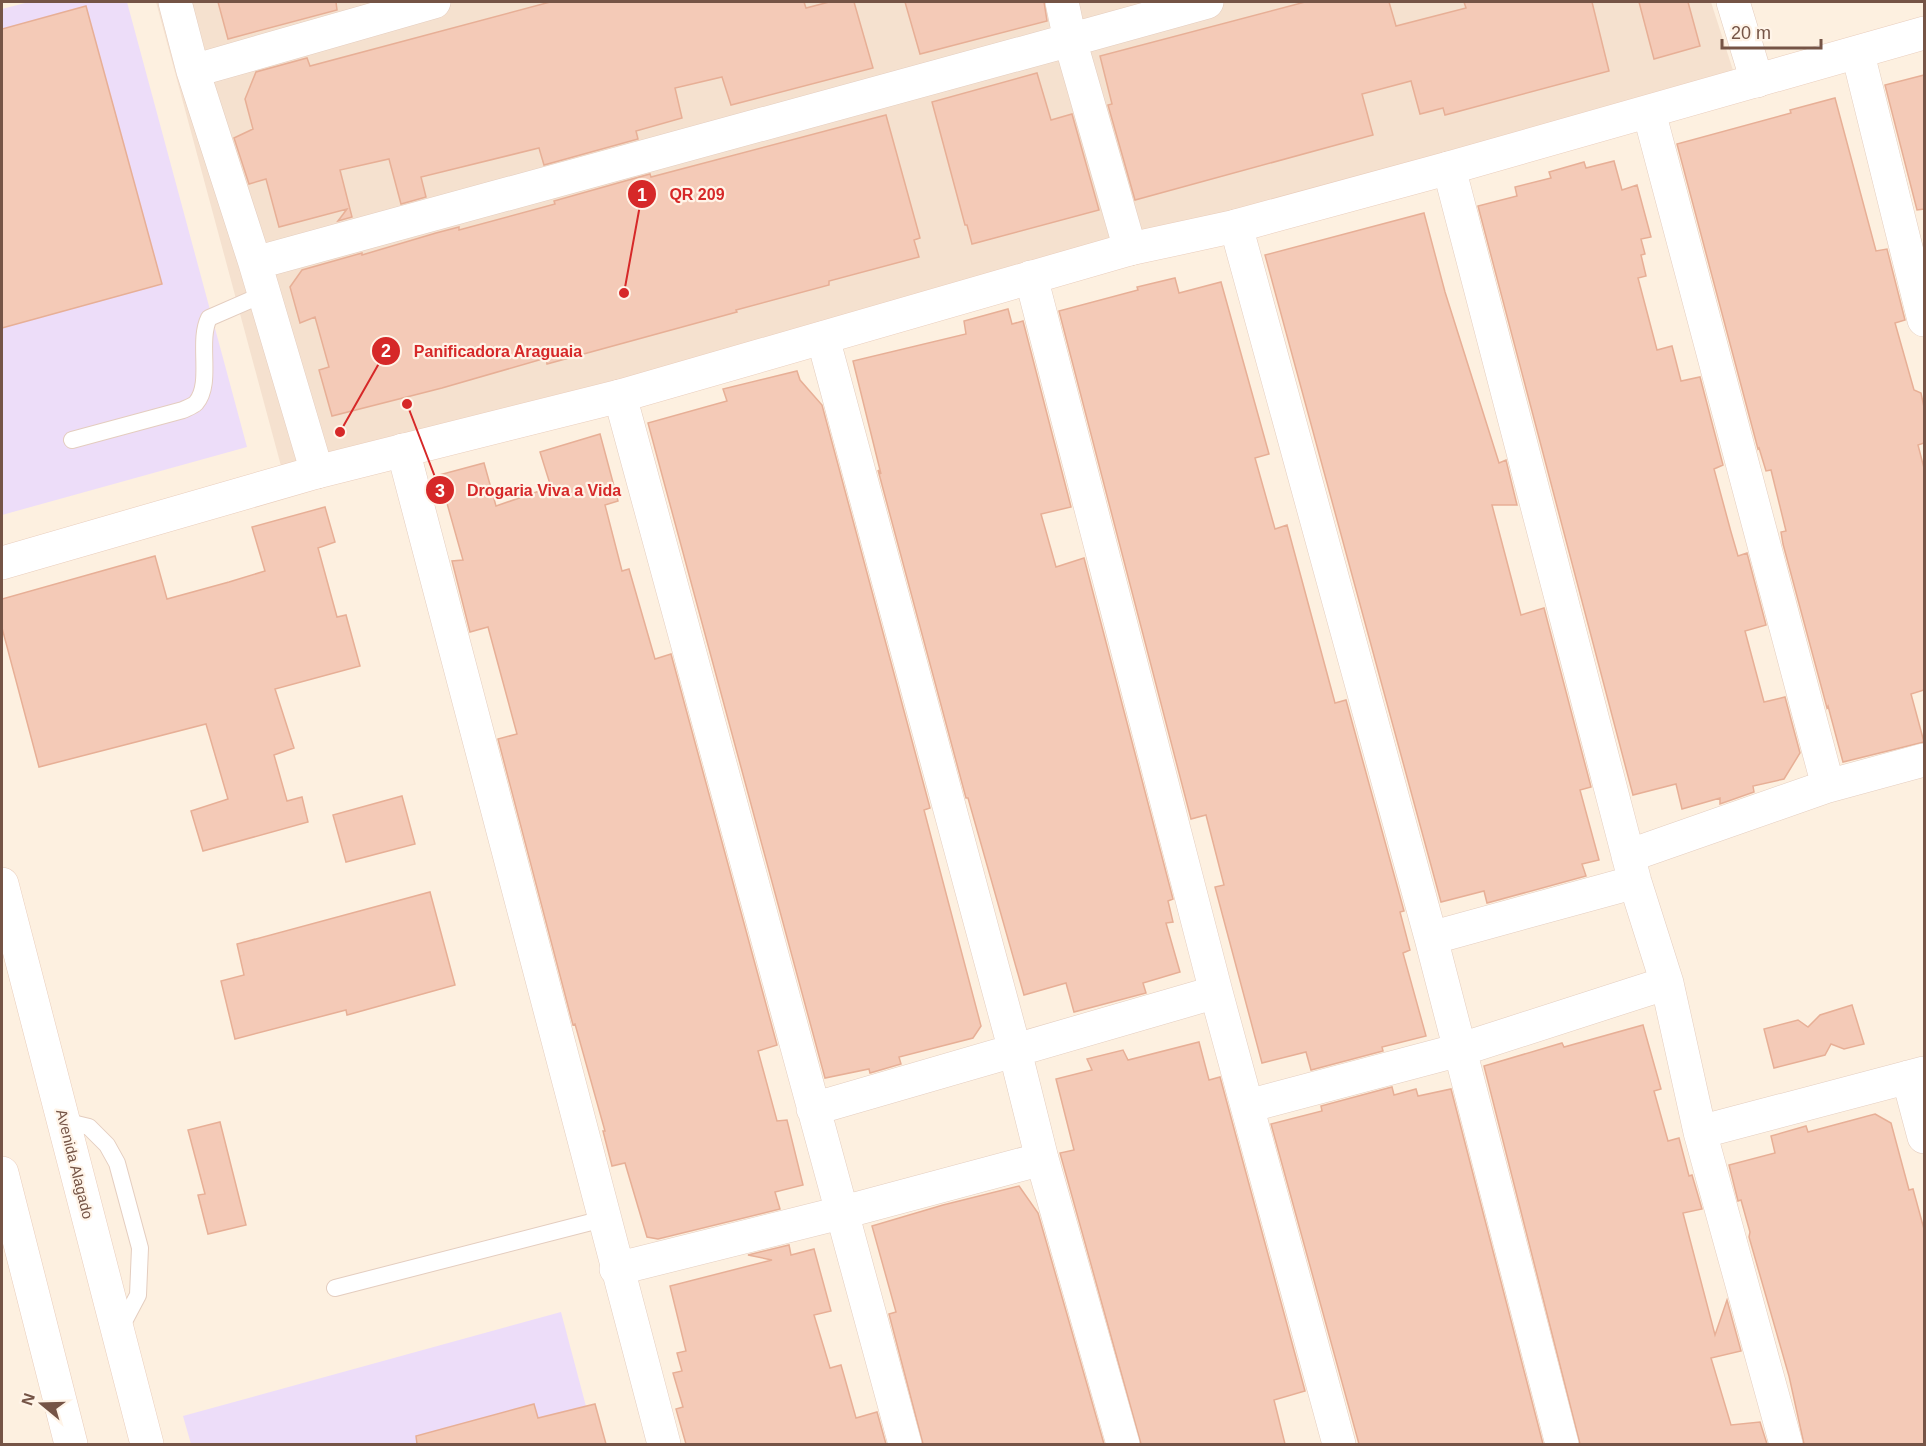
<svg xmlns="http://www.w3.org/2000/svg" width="1926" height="1446" viewBox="0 0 1926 1446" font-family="Arial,sans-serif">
<rect width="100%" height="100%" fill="#fdf0e0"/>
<path fill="#f5e1cf" d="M156 2H1711L1741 95 288 492Z"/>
<path fill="#edddf9" d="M29 2H127L247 447 2 515V9Z
M561 1312 596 1444H191L183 1416Z"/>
<path fill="#f4cab7" stroke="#e7af96" stroke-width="1.5" d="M218 2H336L337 10 228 39Z
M550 2H804L806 8 829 2H854L873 68 731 105 722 77 675 88 682 118 636 131 638 139 544 165 539 148 421 177 426 197 401 204 389 159 340 170 352 217 338 221 347 209 279 227 266 179 249 184 234 138 253 129 245 99 256 72 307 58 310 66Z
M905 2H1044L1047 21 920 54Z
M1305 2H1389L1396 26 1466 8 1464 2H1592L1609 71 1445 115 1443 108 1420 114 1411 81 1362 94 1373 135 1135 200 1108 105 1112 104 1100 56Z
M1639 2H1688L1700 46 1654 59Z
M86 6 162 284 2 328V29Z
M1037 73 1051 120 1072 114 1099 210 972 244 967 225H965L932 102Z
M1924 75V209L1917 210 1885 85Z
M1835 98 1876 251 1887 249 1905 320 1895 323 1914 390 1921 393 1924 407V443L1918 445 1924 468V690L1911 694 1924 742 1843 762 1828 706 1827 708 1783 544 1781 532 1786 531 1771 470 1766 471 1759 448 1758 449 1677 144 1791 113 1790 110Z
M886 115 920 238 914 240 919 257 829 281V285L736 310 737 312 547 364 546 358 442 388 332 416 319 370 329 367 315 317 300 323 290 287 302 270 362 253V255L436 233 459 227V230L555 204 554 201 650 174 651 177Z
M1614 161 1622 190 1637 185 1651 237 1641 239 1645 254 1641 255 1646 276 1638 278 1657 350 1672 346 1681 381 1700 377 1723 465 1714 469 1731 532 1738 556 1747 553 1766 625 1745 631 1764 702 1785 697 1800 753 1784 779 1753 786 1754 792 1720 804V798L1682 809 1676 784 1633 795 1478 206 1517 196 1515 187 1551 178 1549 172 1584 162 1586 168Z
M1424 213 1445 292 1499 463 1506 460 1517 505H1492L1521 615 1544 608 1591 787 1580 790 1599 860 1582 864 1586 876 1487 903 1484 891 1441 902 1265 255Z
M1175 278 1179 293 1221 282 1269 454 1255 458 1275 529 1287 525 1335 703 1346 700 1404 911 1400 912 1410 950 1403 953 1426 1036 1382 1047 1383 1051 1311 1070 1306 1052 1262 1063 1215 887 1224 885 1206 815 1191 819 1059 311 1138 290 1137 287Z
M1008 309 1012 324 1023 321 1071 507 1041 514 1056 567 1084 558 1173 899 1168 901 1173 922 1166 923 1180 972 1143 983 1146 993 1074 1012 1066 983 1024 995 968 798H966L878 470 881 474 853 361 966 334 964 321Z
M797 371 800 380 822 405 930 808 924 810 981 1026 973 1038 899 1057 901 1064 870 1073 869 1069 825 1078 648 423 727 401 723 389Z
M600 434 618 501 605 505 622 571 629 569 655 659 671 654 777 1045 758 1051 777 1121 787 1120 803 1185 775 1192 780 1209 658 1239 647 1237 625 1163 612 1166 603 1131H605L575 1024 573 1025 498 739 517 734 488 627 470 632 452 561 463 560 439 475 484 463 496 506 551 487 540 452Z
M325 507 335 542 318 548 337 617 346 615 360 666 275 689 294 748 274 755 287 801 302 797 308 822 203 851 191 811 228 799 206 724 39 767 2 628V599L155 556 167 599 229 582 265 571 252 527Z
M402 796 415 844 346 862 333 815Z
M430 892 455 985 347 1015 346 1010 235 1039 221 981 244 975 237 944Z
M1852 1005 1864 1044 1844 1049 1831 1044 1825 1055 1774 1068 1764 1029 1798 1020 1808 1027 1820 1015Z
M1643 1025 1661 1089 1654 1091 1668 1141 1679 1138 1689 1176 1692 1175 1702 1209 1683 1213 1715 1335 1727 1300 1741 1351 1711 1358 1731 1425 1760 1422 1767 1444H1580L1484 1066 1562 1043 1564 1047Z
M1199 1042 1209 1080 1220 1077 1305 1391 1274 1400 1285 1444H1141L1060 1153 1074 1150 1056 1079 1092 1070 1087 1059 1123 1050 1128 1060Z
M1392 1087 1394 1095 1416 1089 1418 1096 1451 1089 1543 1444H1359L1271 1124 1322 1111 1321 1106Z
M1875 1114 1891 1123 1909 1190 1913 1189 1924 1229V1444H1804L1789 1376 1749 1237 1750 1232 1741 1200 1738 1201 1729 1165 1775 1153 1771 1136 1806 1126 1808 1132Z
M220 1122 246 1225 208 1234 198 1195 205 1194 188 1130Z
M1019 1186 1038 1213 1104 1444H923L889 1314 896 1312 872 1226 943 1205Z
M789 1245 791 1255 814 1249 831 1311 814 1315 830 1368 841 1365 856 1418 877 1412 886 1444H686L676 1409 683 1407 673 1373 682 1371 677 1353 686 1351 670 1286 772 1260 748 1255Z
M534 1404 538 1418 595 1404 606 1444H417L416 1436Z"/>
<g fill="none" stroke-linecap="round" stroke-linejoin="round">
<defs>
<path id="lane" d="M72 440 183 410C187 408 193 406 196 403 213 383 197 342 209 318L264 294
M64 1121 89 1127 107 1145 117 1163 140 1248 138 1295 120 1329
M335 1288 603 1219"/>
<path id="street" d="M175 2 193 71 255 263 317 472
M1733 2 1757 81
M1858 54 1924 320
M193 71 434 2
M1649 112 1828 786
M1449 168 1635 882 1667 983 1700 1132 1786 1444
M1236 226 1431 938 1562 1444
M1130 249 1070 40 1207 2
M255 263 1070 40 1062 2
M1031 277 1216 992 1339 1444
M823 338 1015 1051 1042 1159 1123 1444
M620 396 905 1444
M403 450 664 1444
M1628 856 1828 786 1924 760
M1431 938 1635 882
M1908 1077 1924 1137
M1248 1106 1459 1050 1667 983
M813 1109 1216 992
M1700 1132 1924 1073
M616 1269 844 1212 1042 1159"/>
<path id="secondary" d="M2 563 317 472 620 396 1130 249 1236 226 1449 168 1924 33
M2 884 147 1444
M2 1173 71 1444"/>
</defs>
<use href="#lane" stroke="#e4cdbf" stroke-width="18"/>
<use href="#street" stroke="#e4cdbf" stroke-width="34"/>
<use href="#secondary" stroke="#e9cdbc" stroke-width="34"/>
<use href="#lane" stroke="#fff" stroke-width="16"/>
<use href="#street" stroke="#fff" stroke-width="33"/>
<use href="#secondary" stroke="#fff" stroke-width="33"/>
</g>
<g text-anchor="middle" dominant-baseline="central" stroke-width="4.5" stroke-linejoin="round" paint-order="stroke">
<g font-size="15" fill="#755446" stroke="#fff4e8">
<text transform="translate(75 1164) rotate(76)">Avenida Alagado</text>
</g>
</g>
<path fill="none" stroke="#d62828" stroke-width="2" d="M624 293L642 194M340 432L386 351M407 404L440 490"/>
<g fill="#d62828" stroke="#fff4e8" stroke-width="2">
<circle cx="624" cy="293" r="6"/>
<circle cx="340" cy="432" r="6"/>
<circle cx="407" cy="404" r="6"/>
<circle cx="642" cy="194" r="15"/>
<circle cx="386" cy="351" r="15"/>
<circle cx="440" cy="490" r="15"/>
</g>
<g font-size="18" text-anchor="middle" font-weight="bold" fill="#fff">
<text x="642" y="201">1</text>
<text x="386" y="357">2</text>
<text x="440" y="497">3</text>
</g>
<g font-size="16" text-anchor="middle" font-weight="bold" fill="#d62828" stroke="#fff4e8" stroke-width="4.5" stroke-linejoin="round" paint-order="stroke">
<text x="697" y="200">QR 209</text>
<text x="498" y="357">Panificadora Araguaia</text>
<text x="544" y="496">Drogaria Viva a Vida</text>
</g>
<rect width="1926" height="1446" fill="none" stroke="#755446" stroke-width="6"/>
<g transform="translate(42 1404) rotate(289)" stroke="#fff4e8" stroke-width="4.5" paint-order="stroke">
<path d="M0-4.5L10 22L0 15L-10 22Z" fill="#755446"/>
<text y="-9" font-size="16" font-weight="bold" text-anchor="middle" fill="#755446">N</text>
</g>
<path d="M1722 39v9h99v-9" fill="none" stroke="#755446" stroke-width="3"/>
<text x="1731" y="39" font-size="18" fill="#755446" stroke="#fff4e8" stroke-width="4.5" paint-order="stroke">20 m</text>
</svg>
